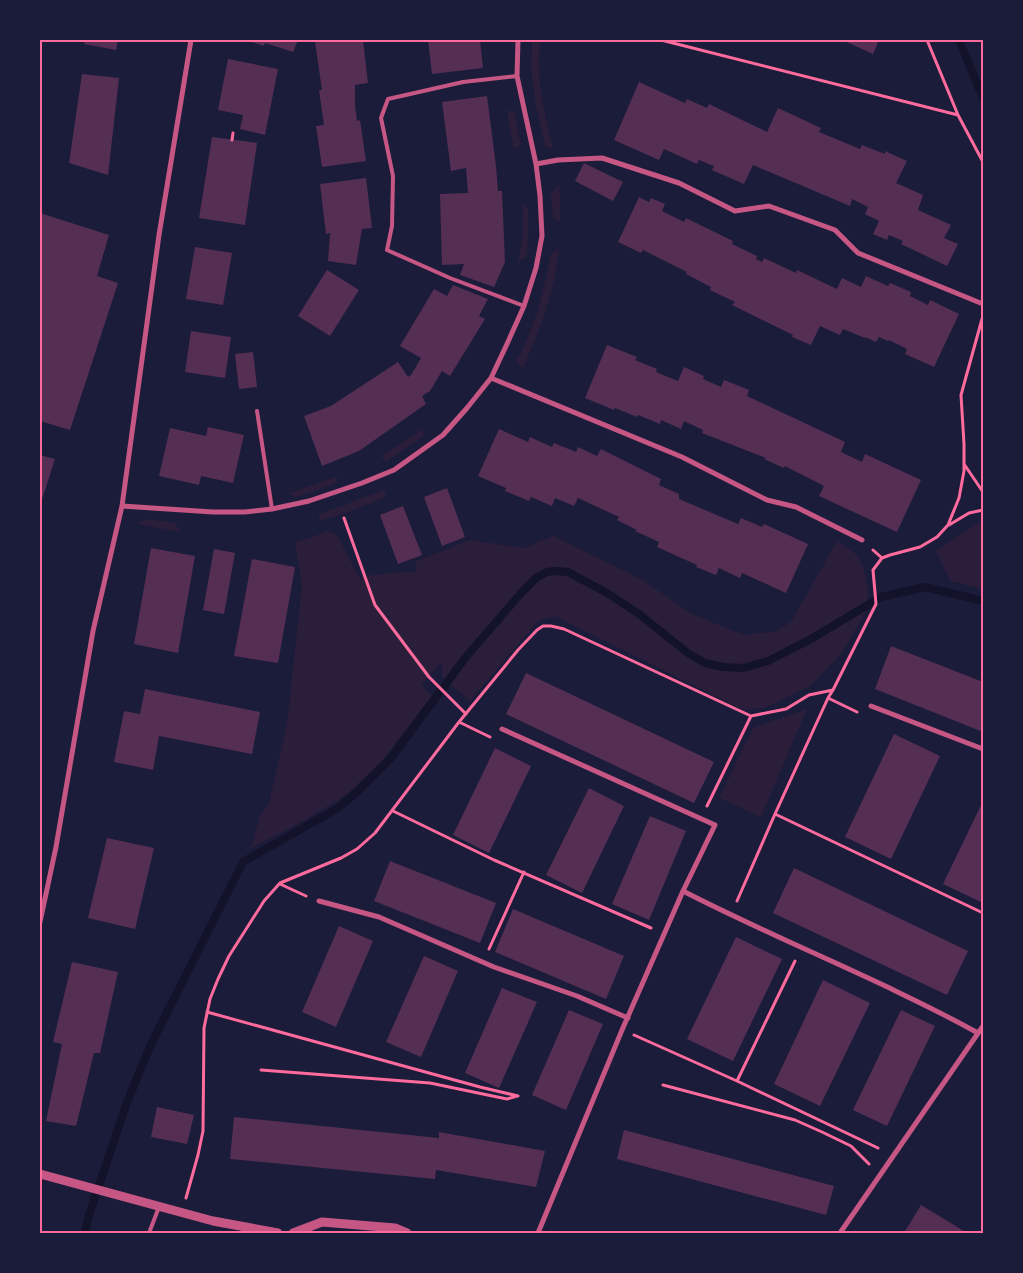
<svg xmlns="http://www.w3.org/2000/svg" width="1023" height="1273" viewBox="0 0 1023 1273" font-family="'Noto Sans',sans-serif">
<rect width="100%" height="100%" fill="#1b1b3a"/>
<path fill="#2a1e3b" d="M532 40H540C536 80 544 111 553 149L545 146 536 106 531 68Z
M507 111H514L521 145 514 149Z
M559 184 560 197V222L553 217 551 193Z
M523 205 528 208C529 224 529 242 526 258L518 261 522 242Z
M559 249C555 290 540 330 523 368L516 362C535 326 544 292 551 253Z
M423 429 424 436 386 462 381 456Z
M338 476 335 484 294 498 290 493Z
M384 490 386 496C365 507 342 515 318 521L320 514Z
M148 519 175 523 181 532 137 524 142 521Z
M983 523V589L950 581 936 551 976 524Z
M328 531 338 536 360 579 365 576 401 572H417L415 562 470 540 524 548 553 536 641 579 692 614 744 635 777 631 791 622 837 541 856 554 863 566 869 592 864 615 842 653 810 686 765 708 743 710 555 616 538 621 470 701 442 677V662L421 685 432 696 380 763 347 794 309 818 251 848 260 816 269 803 287 724 302 585 295 543Z
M807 709 761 817 719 798 753 728Z"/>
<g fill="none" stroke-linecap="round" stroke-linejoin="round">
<path stroke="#12122b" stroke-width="8" d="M959 40 983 98
M85 1233 88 1218 126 1105 150 1046 243 862 338 808 358 791 391 758 465 658 522 592 536 578 547 572 556 571 568 572 607 593 639 614 689 654 705 663 723 667 743 668 768 661 811 639 881 597 925 587 983 601"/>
</g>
<path fill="#542f53" d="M85 40H118L116 50 84 44Z
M245 40H298L293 52 265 43 264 46Z
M331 40H363L368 83 355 85V105L357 121 360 120 366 161 322 167 316 126 324 125 319 90H322L315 42Z
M428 40H480L483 68 432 74Z
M842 40H879L873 54Z
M228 59 278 69 265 135 240 129 243 115 218 110Z
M82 74 119 78 108 175 69 163Z
M639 82 685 103 687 99 707 108 709 104 767 132 778 108 821 128 819 132 860 149 862 145 885 154V151L907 161 896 183 923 195 918 210 951 225 944 238 958 244 947 266 901 244 903 241 889 235 887 240 873 234 879 221 865 214 868 207 852 199 850 206 753 165 744 184 712 170 714 166 699 160 697 164 664 149 659 160 614 140Z
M487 96 496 166 498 191H502L505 262 494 287 460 275 464 264 442 265 440 194 468 193 466 168 451 171 442 102Z
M212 137 257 143 245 225 199 218Z
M584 163 623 182 613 201 575 181Z
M366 178 372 228 362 229 356 265 328 261 330 233 326 234 320 184Z
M639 197 649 202 651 198 665 204 662 211 684 222 686 218 733 241 732 244 757 256 756 259 762 262 764 258 796 273 797 270 837 289 842 278 861 287 866 276 888 286 890 283 911 292 910 296 928 305 930 300 959 314 934 367 905 354 907 349 889 340 888 341 879 337 876 342 865 337V338L843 329 840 335 820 326 811 345 792 337 793 335 732 305 735 302 710 290 711 287 686 274 687 272 643 250 641 253 618 242Z
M40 213 109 235 97 276 118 283 70 430 40 421Z
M195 247 232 253 223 305 186 299Z
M327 270 359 290 330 336 298 316Z
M453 285 488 299 479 316 485 319 450 376 442 371 430 391 422 396 426 404 359 451 322 466 304 416 331 406 398 362 408 377 411 375 421 358 400 346 434 289 447 296Z
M191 331 231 337 225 378 185 372Z
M607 345 637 357 635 360 657 369 656 372 678 381 684 367 704 376 703 379 721 387 724 380 749 390 747 396 845 442 841 452 862 462 865 454 921 480 897 532 819 496 824 486 785 466 784 468 764 459 766 458 702 433 703 430 684 421 681 429 661 420 660 424 638 415 637 417 615 408 614 410 585 398Z
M253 352 257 387 239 389 235 354Z
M208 427 244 435 233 483 201 476 199 485 159 476 170 428 206 436Z
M499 429 528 442 530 437 552 447 554 443 576 452 578 447 597 456 601 449 661 479 659 485 679 494V499L738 524 741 518 762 527 764 524 808 544 786 593 742 573 740 578 719 568 716 575 696 567 697 565 657 547 659 542 635 531 637 530 617 520 619 517 578 498 574 506 555 498 552 506 531 497 529 501 505 491 506 488 478 476Z
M40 455 55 459 40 506Z
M447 488 465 537 442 546 424 497Z
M403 506 422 555 398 564 380 515Z
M151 548 195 556 178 653 134 644Z
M214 549 235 553 224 614 203 610Z
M252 559 295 567 278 663 234 656Z
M891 646 983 682V732L875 689Z
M526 673 714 762 694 803 506 714Z
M145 689 260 712 252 754 159 736 153 770 114 762 124 711 140 714Z
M894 734 940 756 891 859 845 837Z
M495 748 531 766 489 853 453 835Z
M589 788 624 806 582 893 546 875Z
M983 801V903L943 884Z
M650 816 686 831 649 920 612 904Z
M107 838 154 848 135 929 88 918Z
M390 861 496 903 480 943 374 901Z
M794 868 968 951 947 995 773 913Z
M513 909 624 956 606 999 495 952Z
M339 926 373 941 336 1027 302 1012Z
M736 937 782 959 733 1061 687 1039Z
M424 956 458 971 421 1057 386 1042Z
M72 962 118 972 100 1053H94L76 1126 46 1121 62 1044 53 1042Z
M823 980 870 1003 820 1106 774 1084Z
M502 988 537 1002 499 1088 465 1073Z
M569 1010 603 1024 566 1110 532 1095Z
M901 1010 935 1026 887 1126 853 1110Z
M157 1107 194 1115 187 1144 151 1137Z
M234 1117 439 1138V1132L545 1151 536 1187 436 1170 435 1179 230 1159Z
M624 1130 834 1186 826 1215 617 1159Z
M921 1205 967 1233H904Z"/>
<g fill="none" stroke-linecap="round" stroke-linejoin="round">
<path stroke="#ff6b9d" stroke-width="3" d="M661 40 958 115
M927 40 958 115 983 162
M232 140 233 133
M964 464 983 492
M344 518 375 605 429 677 466 714
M949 525 969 513 983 510
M873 550 882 558 890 555 920 547 937 537 948 525 959 498 964 471V444L961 395 982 319
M828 698 857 712
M459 722 490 737
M707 806 751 716
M393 811 494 860 651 928
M775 814 983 913
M280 884 306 896
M737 901 775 814 828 698 833 690 876 604 873 570 882 558
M489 949 524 872
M207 1012 480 1087 518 1096
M634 1035 737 1081 878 1148
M261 1070 430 1083 507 1099 517 1096
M737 1081 795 961
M663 1085 795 1120 822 1132 851 1146 869 1164
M186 1198 198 1155 203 1131 204 1028 210 999 218 979 229 956 264 901 280 883 341 858 357 849 375 833 459 722 518 650 537 630 543 626H551L564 629 751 716 786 709 809 695 833 690"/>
<path stroke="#c65784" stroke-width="4" d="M517 76 463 82 388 99 381 118 393 176 392 226 387 250 450 278 524 306
M257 411 272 509
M149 1233 159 1207"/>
<path stroke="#c65784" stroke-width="5" d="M536 164 558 160 602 158 679 183 735 211 769 206 835 230 858 253 983 304
M491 378 682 457 767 500 796 507 862 540
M122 506 213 512H245L272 509 309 501 362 483 394 470 443 435 467 408 491 378 507 344 524 306 536 268 542 236 540 196 536 164 517 76 518 40
M871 706 983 749
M502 729 715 825 683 891 622 1030 538 1233
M683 891C780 941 882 980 978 1033
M319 901 379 917 494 967 577 996 628 1018
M40 922 56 847 93 631 122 506 159 235 191 40
M840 1233 983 1026"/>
<path stroke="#c65784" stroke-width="9" d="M40 1174 213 1221 278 1233
M293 1233 322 1222 395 1228 407 1233"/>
</g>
<rect width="1023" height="1273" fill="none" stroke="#1b1b3a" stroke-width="82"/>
<rect x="41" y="41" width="941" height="1191" fill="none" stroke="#ff6b9d" stroke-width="2"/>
</svg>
